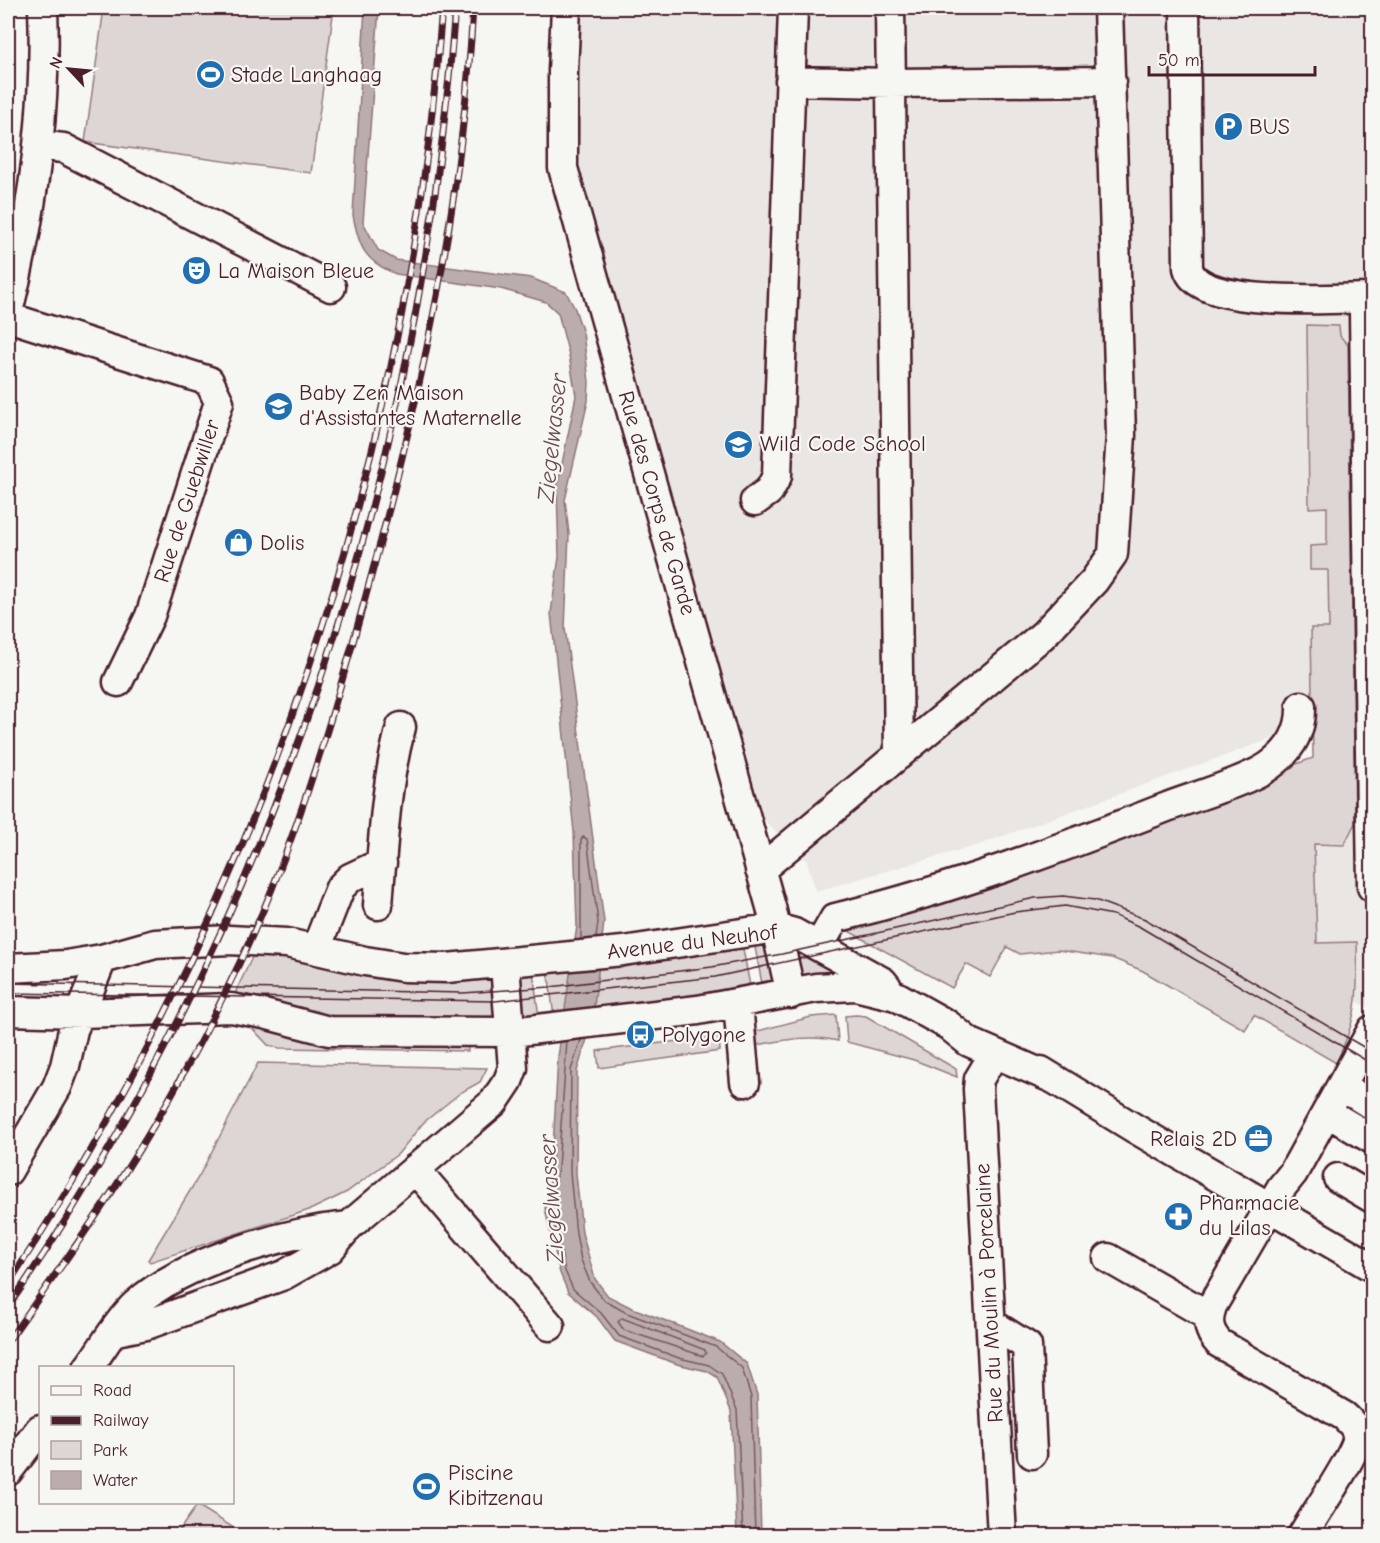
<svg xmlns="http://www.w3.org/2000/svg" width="1380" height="1543" viewBox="0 0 1380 1543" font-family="'Comic Neue',sans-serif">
<rect width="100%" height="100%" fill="#f6f6f2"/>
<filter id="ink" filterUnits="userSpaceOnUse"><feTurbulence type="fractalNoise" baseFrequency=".0167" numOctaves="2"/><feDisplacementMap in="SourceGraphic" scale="12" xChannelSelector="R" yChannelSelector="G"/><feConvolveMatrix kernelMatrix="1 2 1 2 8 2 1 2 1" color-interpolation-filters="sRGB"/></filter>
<g filter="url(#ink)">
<path fill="#e9e6e3" d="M581 8H1372V1010L1247 937 1313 758 1312 724 981 844 816 891 807 861 754 811 581 174 576 78Z"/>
<path fill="#ddd6d5" stroke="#947a80" stroke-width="1.5" d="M104 8H334L311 173 85 142Z
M1307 325 1339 326 1340 336 1348 345 1355 823 1344 845 1314 844 1317 943 1357 942C1358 993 1359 1016 1336 1063L1254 1015 1245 1030 1143 971 1112 958 1058 950 1020 954 1007 947 990 977 966 964 952 988 843 928 1313 758 1311 628H1329L1328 570H1310V546L1327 545V507L1309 508Z
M759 941 767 945 774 978 763 989 754 942Z
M742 944 751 991 554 1017 548 971Z
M793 945 860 976 806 978 801 974Z
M254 953 489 977 493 985 496 1021 344 1023 230 1004Z
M533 971 539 1018 523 1016 520 981 524 974Z
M836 1015 838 1041C808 1034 780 1041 751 1046L750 1033 811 1017Z
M856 1015 866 1016 956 1069 957 1077 914 1060 847 1042 845 1016Z
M256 1022 468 1041V1051L279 1048 268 1045 253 1029Z
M719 1036 720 1051 599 1068 597 1051Z
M258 1063 487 1068 480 1082 460 1093 423 1123 398 1154 347 1192 312 1209 150 1262 148 1260 199 1176Z
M197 1505 245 1535H176Z"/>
<path fill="#bbadae" stroke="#8e747a" stroke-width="1.5" d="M365 8H379L363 222 378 250 396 260 531 278 566 292 575 309 583 333 589 382 588 401 565 500 569 534 565 628 604 922 592 1023 577 1071 576 1173 582 1233 595 1279 608 1296 630 1307 720 1342 747 1364 757 1395 761 1535H737L731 1411 717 1377 707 1371 677 1364 615 1341 597 1317 568 1292 560 1273 545 1209 552 1167 558 1057 577 926 574 832 551 613 559 557 557 488 576 396 569 355 558 313 546 302 501 289 396 274C364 261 359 247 353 215Z"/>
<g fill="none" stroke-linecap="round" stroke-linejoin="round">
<path stroke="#77585f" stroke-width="1.5" d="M581 939V840L583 837 587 839 598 922 596 938
M581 1040 571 1070 570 1173 576 1234 581 1260 590 1282 605 1301 627 1313 716 1347 742 1368 751 1397 755 1536
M567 1041 558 1168 551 1208 565 1271 573 1289 601 1313 619 1336 679 1358 709 1365 722 1374 737 1410 743 1536
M622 1318 705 1350 706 1354 703 1356 624 1330 618 1322Z"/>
<defs>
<path id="minor" d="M566 8 563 71V168L771 907 791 994
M890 8 899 755
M1185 8 1188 268C1198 309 1337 298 1372 298
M790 81 891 83 1111 81
M38 145 63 148 331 287
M8 312C33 212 47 110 43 8
M8 317 209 381 219 402 150 616 118 682
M755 501 769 491 777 476 793 8
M1369 681 1364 312 1370 298
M1372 681H1369L1372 887
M760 870 1043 635 1094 581 1113 554 1121 435 1108 8
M378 905C383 844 385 785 401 727
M819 946 835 918C950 890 1057 850 1167 807 1193 797 1248 781 1269 766 1290 751 1302 732 1301 706
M316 949 340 888 350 878 382 863
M8 968 66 965 102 959 155 944 229 940 287 943 365 961 403 967 447 968 623 951 776 928 794 933 883 982 887 987
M738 1004 745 1082
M8 1011 81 1013 231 1008 264 1014 329 1031 512 1032 698 1010 816 988 855 986 896 996 948 1025 969 1042 1056 1080
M994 1054 979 1079 978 1089 1002 1536
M1041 1071 1134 1128 1372 1267
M1343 1087 1372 1105
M1328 1113 1372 1139
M415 1169 550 1326
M8 1171 57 1087 65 1066 73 1030 102 959
M1338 1178 1372 1198
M1108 1258 1209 1316
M992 1324 1027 1346 1032 1454
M116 1331 146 1325 284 1275 330 1249 349 1226 494 1102 508 1081 513 1068 505 965
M88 1368C103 1348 117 1322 135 1305 181 1262 286 1232 349 1226
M8 1471 40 1429
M1302 1536C1313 1517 1354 1457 1357 1440 1358 1429 1352 1423 1344 1416L1219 1343C1208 1331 1207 1321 1212 1306L1281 1188 1293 1173 1372 1030"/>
</defs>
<use href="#minor" stroke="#4a1f2b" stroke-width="33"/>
<use href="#minor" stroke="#f6f6f2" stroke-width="28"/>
<path stroke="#4a1f2b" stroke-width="1.5" d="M8 983 463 993 550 987 712 967 782 954 1035 898 1063 896 1095 900 1145 919 1372 1052
M8 993 495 1001 715 977 1015 912 1065 906 1113 915 1140 927 1372 1064"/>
<defs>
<path id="rail" d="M8 1284C260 903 408 463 442 8
M8 1307C272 926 421 469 455 8
M8 1341C71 1253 134 1166 185 1070 217 1011 247 951 272 889 313 786 343 680 372 573 423 388 462 200 473 8"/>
</defs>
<use href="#rail" stroke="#4a1f2b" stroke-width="7"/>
<use href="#rail" stroke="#f6f6f2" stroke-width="4.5" stroke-dasharray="14" stroke-linecap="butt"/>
</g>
</g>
<defs>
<symbol id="stadium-disc" viewBox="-11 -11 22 22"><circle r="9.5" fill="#1f6fb2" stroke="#f6f6f2"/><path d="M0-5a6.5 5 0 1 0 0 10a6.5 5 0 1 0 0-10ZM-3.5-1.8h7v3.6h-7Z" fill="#fff"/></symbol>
<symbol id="parking-disc" viewBox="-11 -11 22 22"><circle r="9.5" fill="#1f6fb2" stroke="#f6f6f2"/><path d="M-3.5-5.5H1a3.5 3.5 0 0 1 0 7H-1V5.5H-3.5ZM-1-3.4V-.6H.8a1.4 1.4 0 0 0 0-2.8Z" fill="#fff"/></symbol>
<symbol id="theatre-disc" viewBox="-11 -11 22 22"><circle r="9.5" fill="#1f6fb2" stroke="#f6f6f2"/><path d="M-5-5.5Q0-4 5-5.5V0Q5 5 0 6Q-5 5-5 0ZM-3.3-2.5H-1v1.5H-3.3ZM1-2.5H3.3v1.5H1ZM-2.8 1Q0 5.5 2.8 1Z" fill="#fff"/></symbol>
<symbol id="school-disc" viewBox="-11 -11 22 22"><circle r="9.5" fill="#1f6fb2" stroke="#f6f6f2"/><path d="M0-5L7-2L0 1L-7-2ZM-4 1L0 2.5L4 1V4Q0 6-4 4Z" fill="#fff"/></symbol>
<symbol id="university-disc" viewBox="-11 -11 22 22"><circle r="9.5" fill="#1f6fb2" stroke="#f6f6f2"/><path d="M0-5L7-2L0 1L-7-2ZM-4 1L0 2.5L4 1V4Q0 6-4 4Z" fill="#fff"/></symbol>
<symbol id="shop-disc" viewBox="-11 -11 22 22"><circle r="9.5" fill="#1f6fb2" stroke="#f6f6f2"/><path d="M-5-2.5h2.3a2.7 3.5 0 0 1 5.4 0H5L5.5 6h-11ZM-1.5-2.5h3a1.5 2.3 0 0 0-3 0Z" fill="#fff"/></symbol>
<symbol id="bus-disc" viewBox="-11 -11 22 22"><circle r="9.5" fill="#1f6fb2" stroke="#f6f6f2"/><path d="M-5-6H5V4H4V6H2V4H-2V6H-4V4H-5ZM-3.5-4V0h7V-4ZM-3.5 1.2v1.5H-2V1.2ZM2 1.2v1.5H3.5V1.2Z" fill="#fff"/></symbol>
<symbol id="office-disc" viewBox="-11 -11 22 22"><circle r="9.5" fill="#1f6fb2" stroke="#f6f6f2"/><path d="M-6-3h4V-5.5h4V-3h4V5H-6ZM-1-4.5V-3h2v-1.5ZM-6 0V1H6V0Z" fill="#fff"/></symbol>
<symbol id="pharmacy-disc" viewBox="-11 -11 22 22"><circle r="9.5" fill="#1f6fb2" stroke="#f6f6f2"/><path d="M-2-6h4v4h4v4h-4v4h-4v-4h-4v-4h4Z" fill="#fff"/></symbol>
</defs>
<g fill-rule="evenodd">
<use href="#stadium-disc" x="194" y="58" width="33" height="33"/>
<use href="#parking-disc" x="1212" y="110" width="33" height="33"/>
<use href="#theatre-disc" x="180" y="254" width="33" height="33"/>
<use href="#school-disc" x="262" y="390" width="33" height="33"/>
<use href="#university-disc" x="722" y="428" width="33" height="33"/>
<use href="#shop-disc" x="222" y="526" width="33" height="33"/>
<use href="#bus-disc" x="624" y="1018" width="33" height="33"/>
<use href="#office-disc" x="1242" y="1122" width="33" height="33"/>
<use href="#pharmacy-disc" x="1162" y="1200" width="33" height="33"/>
<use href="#stadium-disc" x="410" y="1470" width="33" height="33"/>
</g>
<g text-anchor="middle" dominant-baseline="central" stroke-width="4.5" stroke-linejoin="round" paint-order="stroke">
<g font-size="22" fill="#4a1f2b" stroke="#f6f6f2" text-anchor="start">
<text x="231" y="75">Stade Langhaag</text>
<text x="1249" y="127">BUS</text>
<text x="218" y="271">La Maison Bleue</text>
<text x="299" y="393">Baby Zen Maison<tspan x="299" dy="25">d'Assistantes Maternelle</tspan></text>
<text x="760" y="444">Wild Code School</text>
<text x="260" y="543">Dolis</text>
<text x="662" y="1035">Polygone</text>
<text x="1237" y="1139" text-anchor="end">Relais 2D</text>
<text x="1199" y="1203">Pharmacie<tspan x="1199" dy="25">du Lilas</tspan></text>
<text x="448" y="1473">Piscine<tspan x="448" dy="25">Kibitzenau</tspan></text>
</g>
<g font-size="22" fill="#4a1f2b" stroke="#f6f6f2">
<text transform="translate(187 501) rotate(-72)">Rue de Guebwiller</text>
<text transform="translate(657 503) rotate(74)">Rue des Corps de Garde</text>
<text transform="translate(692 942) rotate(-7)">Avenue du Neuhof</text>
<text transform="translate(989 1293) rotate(-93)">Rue du Moulin à Porcelaine</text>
</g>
<g font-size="24" font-style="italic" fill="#6c4a52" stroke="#f6f6f2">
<text transform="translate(552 438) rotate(-84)">Ziegelwasser</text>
<text transform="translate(551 1199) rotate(-94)">Ziegelwasser</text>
</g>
</g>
<rect width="1380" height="1543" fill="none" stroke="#f6f6f2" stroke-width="30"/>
<rect x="15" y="15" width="1350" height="1513" fill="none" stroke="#4a1f2b" stroke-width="2" filter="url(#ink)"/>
<rect x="39" y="1366" width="195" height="138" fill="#f6f6f2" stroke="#b1a0a2" stroke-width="1.5"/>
<rect x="51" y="1386" width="30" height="9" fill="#f6f6f2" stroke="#b1a0a2" stroke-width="1.5"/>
<text x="93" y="1396" font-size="18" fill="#4a1f2b">Road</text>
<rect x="51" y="1416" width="30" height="9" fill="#4a1f2b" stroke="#b1a0a2" stroke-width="1.5"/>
<text x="93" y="1426" font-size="18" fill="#4a1f2b">Railway</text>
<rect x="51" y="1441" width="30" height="18" fill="#ddd6d5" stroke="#b1a0a2" stroke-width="1.5"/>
<text x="93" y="1456" font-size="18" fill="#4a1f2b">Park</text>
<rect x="51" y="1471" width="30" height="18" fill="#bbadae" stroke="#b1a0a2" stroke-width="1.5"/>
<text x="93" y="1486" font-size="18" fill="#4a1f2b">Water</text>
<g transform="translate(69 69) rotate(296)" stroke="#f6f6f2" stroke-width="4.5" paint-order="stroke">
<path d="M0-4.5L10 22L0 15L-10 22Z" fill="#4a1f2b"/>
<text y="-9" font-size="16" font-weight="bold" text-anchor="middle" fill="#4a1f2b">N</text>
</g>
<path d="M1149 66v9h166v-9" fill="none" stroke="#4a1f2b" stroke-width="3"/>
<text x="1158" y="66" font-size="18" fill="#4a1f2b" stroke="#f6f6f2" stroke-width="4.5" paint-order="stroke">50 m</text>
</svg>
